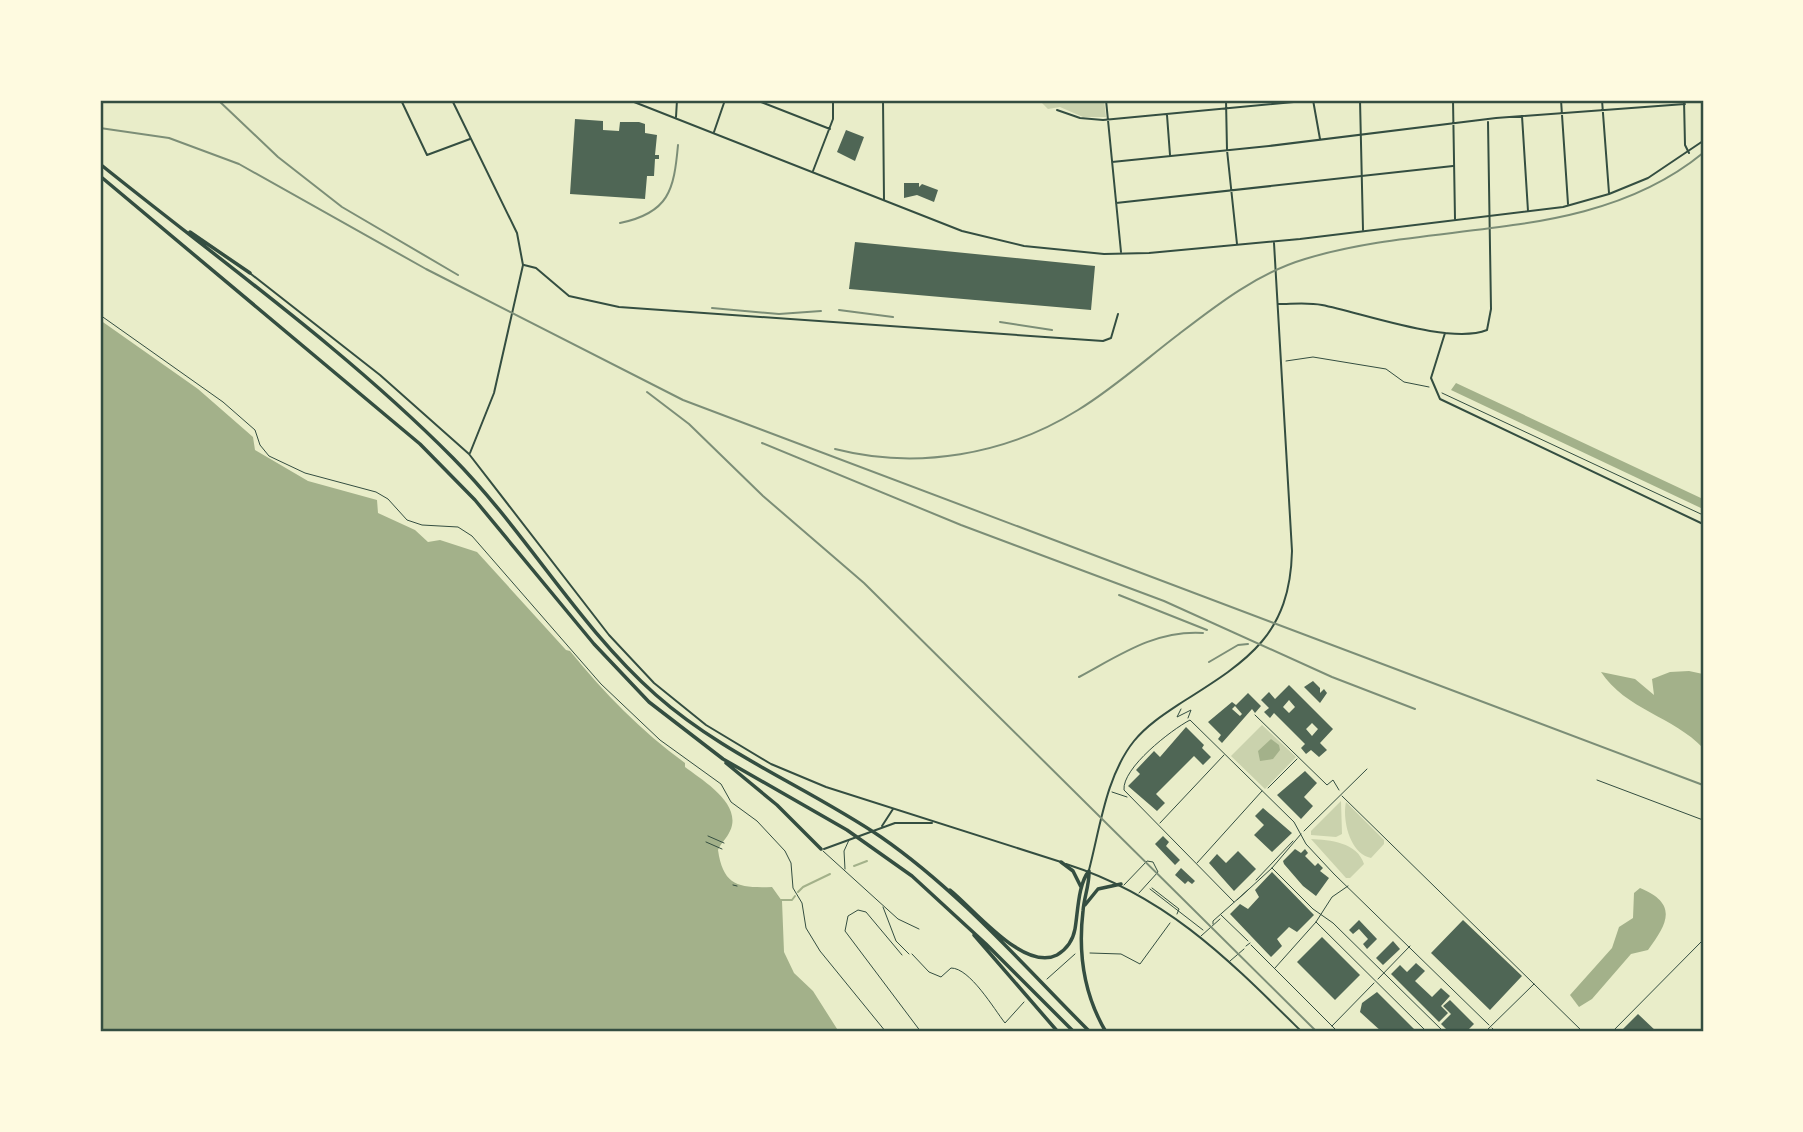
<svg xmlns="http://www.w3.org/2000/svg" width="1803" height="1132" viewBox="0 0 1803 1132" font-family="'Golos Text',sans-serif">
<rect width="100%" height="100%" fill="#e9edc9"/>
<path fill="#cad2ad" d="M1039 100H1104L1106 117H1083L1060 107 1048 109Z
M1262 725 1296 757 1265 789 1231 756Z
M1341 801 1342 834 1336 837 1311 835V831Z
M1346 802 1384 840V844L1371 858C1350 854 1342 820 1346 802Z
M1311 839C1330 840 1357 842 1364 864L1350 878H1346Z"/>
<path fill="#a3b18a" d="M100 320 198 389 253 437 255 450 308 481 377 500 378 513 415 530 428 542 440 540 477 552 566 650 570 651C604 693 641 731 685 763V767C702 780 743 804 730 831 727 838 721 843 718 850 723 886 739 888 772 887L782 901 784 952 794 973 813 991 839 1032H100Z
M1456 383 1703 499V509L1451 390Z
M1689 671 1703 674V748C1674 717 1625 709 1601 672L1635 679 1654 695 1652 679 1670 672Z
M1271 739 1279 745 1280 750 1273 759 1260 761 1258 751Z
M1640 888C1679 904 1667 924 1648 950L1631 954 1592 999 1579 1007 1570 995 1612 948 1619 927 1633 918 1634 893Z"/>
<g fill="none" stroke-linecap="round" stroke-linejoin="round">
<path stroke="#a3b18a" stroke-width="2" d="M854 866 867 861
M798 892 803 887 830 874
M781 900H792L795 896"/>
</g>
<path fill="#4f6655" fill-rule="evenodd" d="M575 119 603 121V130L619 131 620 122H639L645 124V133L657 135 655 155H659V159H655L654 176H647L645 199 570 194Z
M846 130 864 137 855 161 837 152Z
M904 183H919V187L922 184 938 190 934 202 917 195 904 198Z
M855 242 1095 266 1091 310 849 289Z
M1313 681 1320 688V693L1324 689 1327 693 1320 703 1304 687Z
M1289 685 1333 729 1320 743 1327 750 1319 757 1311 750 1306 754 1301 748 1305 744 1274 713 1270 718 1264 712 1269 708 1261 700 1269 692 1275 699ZM1289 700 1295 707 1289 713 1283 707ZM1312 723 1318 729 1312 736 1306 729Z
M1248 693 1261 706 1255 713 1252 709 1222 743 1218 739 1221 735 1208 722 1232 702 1236 705 1232 709 1240 716 1242 714 1235 706Z
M1186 727 1204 745 1202 748 1211 757 1203 765 1194 756 1156 794 1165 803 1157 811 1128 786 1140 774 1136 770 1154 751 1160 757Z
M1305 771 1317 783 1304 797 1313 806 1301 819 1277 795Z
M1263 808 1292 833 1272 852 1254 835 1264 825 1255 816Z
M1163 836 1169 842 1166 846 1180 860 1175 865 1155 844Z
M1295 849 1301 853 1305 849 1308 853 1305 856 1315 866 1318 863 1323 868 1320 871 1329 878 1316 896 1303 886 1284 864 1283 861Z
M1238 851 1256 869 1234 891 1209 863 1217 854 1226 863Z
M1181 868 1195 881 1192 884 1188 881 1185 884 1175 875Z
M1272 872 1314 915 1297 932 1289 927 1277 939 1282 946 1271 957 1230 914 1240 904 1248 909 1259 897 1255 890Z
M1359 920 1377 939 1367 949 1363 944 1368 939 1359 929 1353 934 1349 930Z
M1463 920 1522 976 1490 1010 1431 953Z
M1322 937 1360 975 1335 1000 1297 962Z
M1393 941 1400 949 1383 965 1376 958Z
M1416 963 1425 971 1415 981 1432 997 1441 988 1450 996 1441 1006 1448 1013 1439 1022 1391 974 1400 965 1407 972Z
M1377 992 1417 1032H1382L1360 1012 1362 1003Z
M1450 1000 1474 1024 1466 1032H1449L1441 1024 1451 1014 1443 1006Z
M1638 1014 1657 1032H1620Z"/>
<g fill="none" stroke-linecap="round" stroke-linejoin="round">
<path stroke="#344e41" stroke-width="1" d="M100 315 223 402 255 430 260 445 269 456 305 473 376 492 388 499 407 520 422 525 458 527 472 536 601 684 660 740 721 784 731 802 757 821 785 851 791 863 793 888 802 903 806 928 820 951 886 1032
M1286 361 1313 357 1386 369 1404 382 1429 387
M1442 393 1703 515
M1181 709 1177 717 1191 710 1188 718
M1255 715 1327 785 1333 780 1339 790
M1268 788 1297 759
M708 836 724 843
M706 842 722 849
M733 885 737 886
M1152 888 1179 909 1177 914
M1150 889 1203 930
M1090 953 1121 954 1140 964 1170 923
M912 954 929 972 941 977 951 968C970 968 994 1009 1005 1023L1024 1002
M902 955 866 912 858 910 848 916 845 931 921 1032
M1047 979 1075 954"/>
<path stroke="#344e41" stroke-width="1" d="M1597 780 1703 820
M1112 792 1127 797
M1342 796 1583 1032
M1160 823 1224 755
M1304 831 1367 769
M823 851 898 919 919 929
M1197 863 1262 791
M845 869 844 851 849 840
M1256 880 1293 841
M1124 885 1147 861 1153 862 1158 872 1139 893
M1237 900 1272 868 1301 834
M1234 902 1124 790C1122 768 1171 730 1190 720L1294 822 1306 844 1334 874 1489 1025
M883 907 896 941 909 954
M1221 915 1248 941
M1213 924V921L1249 889
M1201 936 1220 919
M1251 945 1338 1032
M1492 1028 1496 1032
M1612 1032 1703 940"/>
<path stroke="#344e41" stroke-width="1" d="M1272 868 1313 909 1333 923 1444 1032
M1316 922 1427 1032
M1246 946 1250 943
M1230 961 1244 949
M1275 968 1316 922 1332 897 1348 886
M1378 979 1410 946
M1332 1026 1374 983
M1485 1032 1534 984"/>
<path stroke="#344e41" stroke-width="2" d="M401 100 427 155 470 139
M756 100 830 129
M883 100 884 200
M1106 100 1121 252
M1226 100 1227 150 1237 244
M1313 100 1320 139
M1453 100 1455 219
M1561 100 1568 204
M1602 100 1609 193
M1684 100 1685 145 1689 153
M1057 110 1080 118 1103 120 1315 100
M1167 115 1170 155
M1522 116 1528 211
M676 117 677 100
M714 132 725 100
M1112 162 1269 146 1496 118 1685 104
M813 171 833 119V100
M1116 203 1453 166
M524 265 536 268 569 296 619 307 1103 341 1111 338 1118 314
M1278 304C1292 304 1308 302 1322 305 1363 313 1450 345 1487 330L1491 309 1488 122
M1445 333 1431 378 1440 399 1703 524"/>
<path stroke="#344e41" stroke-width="2" d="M1360 100 1363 230"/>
<path stroke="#344e41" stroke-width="2" d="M452 100 517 233 523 265 494 393 470 453
M629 100 962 231 1024 246 1104 254 1149 253 1300 239 1563 207 1609 194 1648 178 1703 141
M251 274 380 375 469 454 609 635 654 683 706 725 771 764 826 787 1061 862
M882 826 893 809
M824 849 895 823H932
M1066 864C1167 896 1229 960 1302 1032
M1089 870C1100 828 1106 776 1134 741 1148 724 1166 713 1184 701 1249 660 1290 634 1292 551L1274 243"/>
<path stroke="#344e41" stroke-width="3.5" d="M100 164C219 260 345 349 453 458 526 532 578 626 656 695 724 755 807 787 881 837 959 891 1023 965 1090 1032
M100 176 420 444 475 500 594 644 649 702 723 759 847 830 912 876 986 944 1074 1032
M190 232 250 273
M726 763 777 805 821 849
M1061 862 1073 871 1081 887
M1089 873C1089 886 1084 898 1083 911 1078 953 1084 995 1106 1032
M950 890C974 909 1024 972 1057 955 1067 949 1073 940 1075 929 1078 912 1078 884 1089 871
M1085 905 1098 889 1121 884
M974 935 1058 1032"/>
<path stroke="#7c8e77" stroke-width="2" d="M218 100 278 157 342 207 458 275
M100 128 169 138 239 164 426 269 683 400 1703 785
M620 223C669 213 674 190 678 145
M712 308 779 314 821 311
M839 310 893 317
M1000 322 1052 330
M647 392 689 424 763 496 864 583 1317 1032
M762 443 961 525 1164 601 1332 677 1415 709
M835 449C917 470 1006 455 1078 410 1114 388 1146 359 1179 334 1218 304 1258 273 1305 259 1436 219 1591 245 1703 153
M1119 595 1207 630
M1209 662 1238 645 1248 644
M1079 677C1120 655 1155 630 1203 633"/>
</g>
<rect width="1803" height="1132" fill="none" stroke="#fefae0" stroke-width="203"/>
<rect x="102" y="102" width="1600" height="928" fill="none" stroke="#344e41" stroke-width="2.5"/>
</svg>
